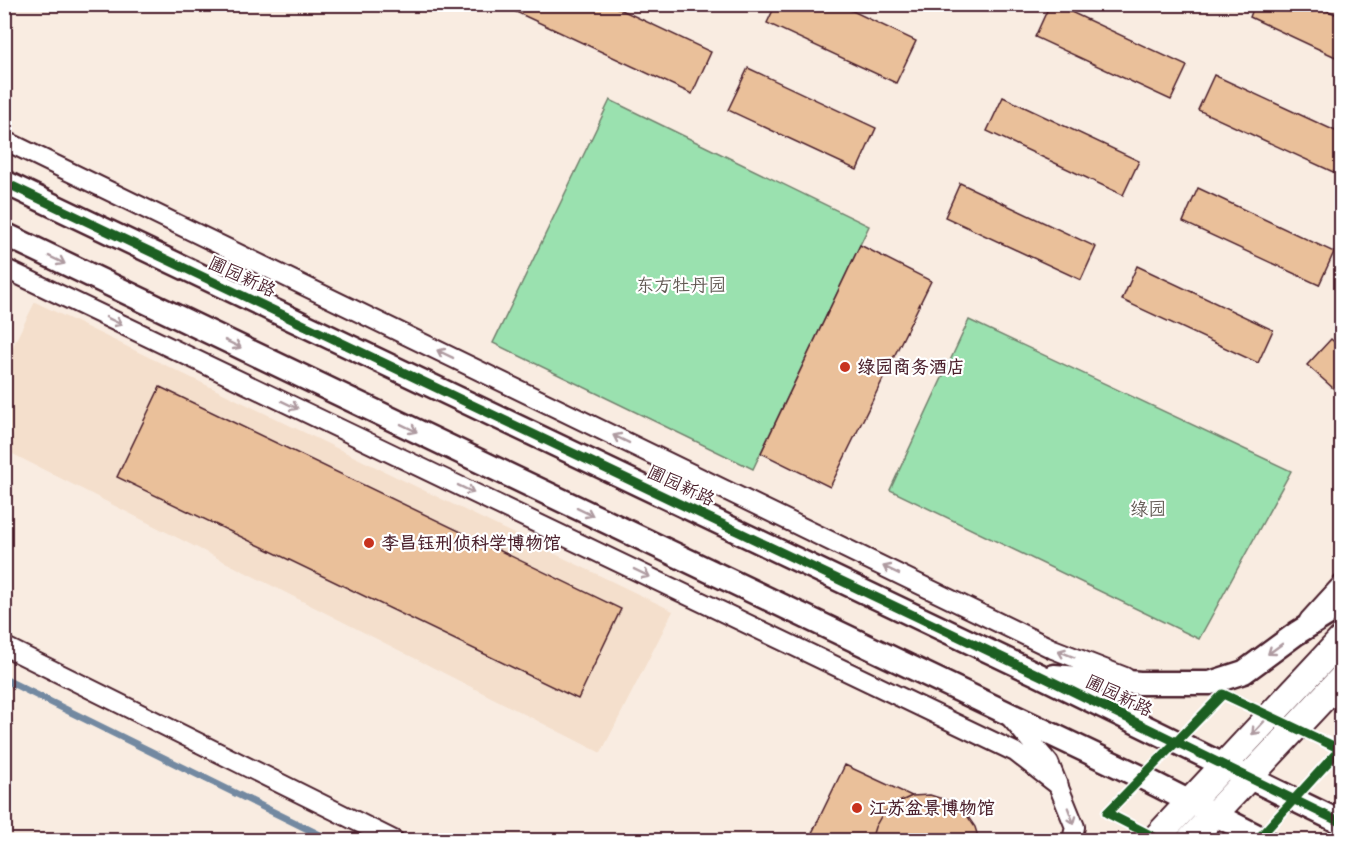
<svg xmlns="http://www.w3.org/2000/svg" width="1346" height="845" viewBox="0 0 1346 845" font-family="'Balsamiq Sans','LXGW WenKai TC',sans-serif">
<rect width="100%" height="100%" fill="#f9ece1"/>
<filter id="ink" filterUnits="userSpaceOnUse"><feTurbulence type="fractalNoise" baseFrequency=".0167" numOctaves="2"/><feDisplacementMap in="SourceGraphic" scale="12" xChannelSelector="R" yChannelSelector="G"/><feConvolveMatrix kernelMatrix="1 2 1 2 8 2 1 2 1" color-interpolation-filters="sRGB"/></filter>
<g filter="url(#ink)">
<path fill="#f4dfcc" d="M35 302 673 611 601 753 5 450 4 364Z"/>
<path fill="#9ae1af" stroke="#72806d" stroke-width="1.5" d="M610 100 869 226 753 469 493 343Z
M969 320 1291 471 1199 639 890 490Z"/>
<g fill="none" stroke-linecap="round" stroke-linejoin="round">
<path stroke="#7389a1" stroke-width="7" d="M4 679 330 840"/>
</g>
<path fill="#eac09a" stroke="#4a1f2b" stroke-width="1.5" d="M499 4H609L711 52 692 94Z
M776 4H838L916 41 896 83 767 23Z
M1050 4H1054L1187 66 1171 100 1035 37Z
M1255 4H1313L1342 17V60L1250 17Z
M748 68 876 128 857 170 728 110Z
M1214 75 1342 134V176L1198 110Z
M1003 97 1139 161 1123 195 987 131Z
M960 183 1096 247 1081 280 945 217Z
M1198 188 1334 252 1319 285 1183 222Z
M860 245 931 281 830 487 761 453Z
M1137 266 1273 330 1258 363 1122 300Z
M1331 339 1342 349V396L1307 365Z
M160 387 621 609 578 699 117 477Z
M845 765 912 796 897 803 883 813 875 827 871 840H828L812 833Z
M930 795 949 801 964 811 975 827 979 840H871L875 827 883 813 897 803 912 796Z"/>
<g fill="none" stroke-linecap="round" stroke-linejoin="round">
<defs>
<path id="minor" d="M4 140 1053 649 1125 677
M4 268 1015 752 1059 786
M1309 620 1342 584
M4 646 394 840
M1009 716 1049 763 1075 827 1072 840"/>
<path id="tertiary" d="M4 182 1039 675 1342 823
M4 234 1141 777 1265 840
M1054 676 1140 683H1210L1244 672 1297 633 1342 605"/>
<path id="secondary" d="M1154 840 1342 639
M1190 840 1342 678"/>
</defs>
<use href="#minor" stroke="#4a1f2b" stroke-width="22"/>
<use href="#tertiary" stroke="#4a1f2b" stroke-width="27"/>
<use href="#secondary" stroke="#4a1f2b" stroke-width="30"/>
<use href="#minor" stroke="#fff" stroke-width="18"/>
<use href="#tertiary" stroke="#fff" stroke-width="22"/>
<use href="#secondary" stroke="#fff" stroke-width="26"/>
<defs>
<path id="cycleway" d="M4 182 1039 675 1342 823
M1160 840 1107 813 1223 694 1340 749 1257 840"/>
</defs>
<use href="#cycleway" stroke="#fff" stroke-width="13"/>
<use href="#cycleway" stroke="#1b5e20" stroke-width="9"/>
</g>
<defs><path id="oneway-shaft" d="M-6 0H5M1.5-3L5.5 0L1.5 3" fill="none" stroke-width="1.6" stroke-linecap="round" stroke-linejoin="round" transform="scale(1.5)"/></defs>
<g stroke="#ae9aa0">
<use href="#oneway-shaft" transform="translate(57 260) rotate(26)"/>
<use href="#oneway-shaft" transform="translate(114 321) rotate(26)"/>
<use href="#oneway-shaft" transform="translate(233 344) rotate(26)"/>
<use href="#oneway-shaft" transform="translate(445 354) rotate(-154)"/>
<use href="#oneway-shaft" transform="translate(290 405) rotate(26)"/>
<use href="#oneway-shaft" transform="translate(409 428) rotate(26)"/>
<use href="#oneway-shaft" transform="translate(621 439) rotate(-154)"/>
<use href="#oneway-shaft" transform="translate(466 489) rotate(26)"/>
<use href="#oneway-shaft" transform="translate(585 512) rotate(26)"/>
<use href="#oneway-shaft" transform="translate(891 570) rotate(-154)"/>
<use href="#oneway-shaft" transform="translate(642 573) rotate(26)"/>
<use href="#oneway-shaft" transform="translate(1275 649) rotate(144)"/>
<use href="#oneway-shaft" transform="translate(1066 654) rotate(-158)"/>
<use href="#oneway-shaft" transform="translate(1258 728) rotate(133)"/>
<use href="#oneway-shaft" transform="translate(1071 816) rotate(69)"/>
</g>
</g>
<g fill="#c8321e" stroke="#fff" stroke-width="2">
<circle cx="845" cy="367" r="6"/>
<circle cx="369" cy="543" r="6"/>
<circle cx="857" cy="808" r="6"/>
</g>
<g text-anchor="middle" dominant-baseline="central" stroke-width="4.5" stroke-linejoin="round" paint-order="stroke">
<g font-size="18" fill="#4a1f2b" stroke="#fff">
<text transform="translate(242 277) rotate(25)">圃园新路</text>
<text transform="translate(681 486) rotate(25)">圃园新路</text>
<text transform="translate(1119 696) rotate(26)">圃园新路</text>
</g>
<g font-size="18" fill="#625953" stroke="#fff">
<text x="681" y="285">东方牡丹园</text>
<text x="1148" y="509">绿园</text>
</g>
<g font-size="18" font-weight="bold" fill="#4a1f2b" stroke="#fff" text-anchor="start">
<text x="857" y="367">绿园商务酒店</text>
<text x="381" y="543">李昌钰刑侦科学博物馆</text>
<text x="869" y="808">江苏盆景博物馆</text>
</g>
</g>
<rect width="1346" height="845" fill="none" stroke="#fff" stroke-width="24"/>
<rect x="12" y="12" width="1322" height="821" fill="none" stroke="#4a1f2b" stroke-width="2" filter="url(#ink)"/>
</svg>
